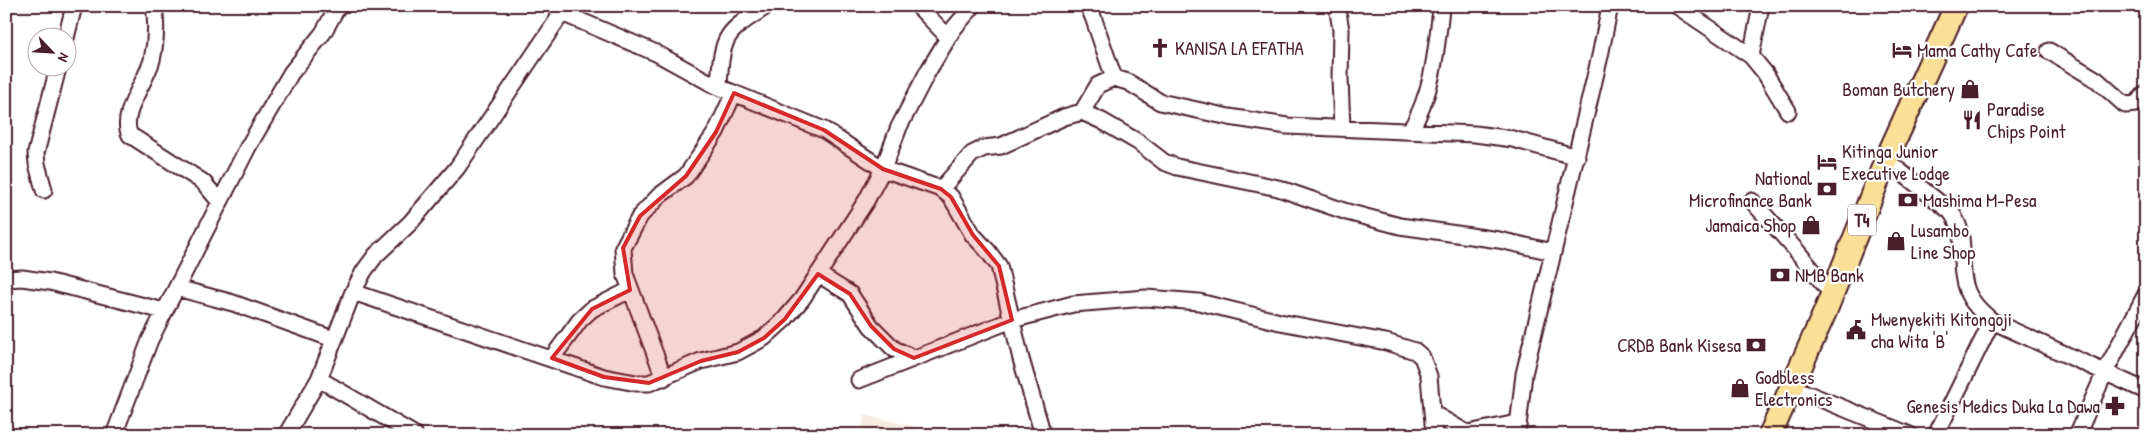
<svg xmlns="http://www.w3.org/2000/svg" width="2152" height="441" viewBox="0 0 2152 441" font-family="'Patrick Hand',sans-serif">
<rect width="100%" height="100%" fill="#fff"/>
<filter id="ink" filterUnits="userSpaceOnUse"><feTurbulence type="fractalNoise" baseFrequency=".02" numOctaves="2"/><feDisplacementMap in="SourceGraphic" scale="10" xChannelSelector="R" yChannelSelector="G"/><feConvolveMatrix kernelMatrix="1 2 1 2 8 2 1 2 1" color-interpolation-filters="sRGB"/></filter>
<g filter="url(#ink)">
<path fill="#f6ecdf" d="M865 415 890 421 952 435H860Z"/>
<g fill="none" stroke-linecap="round" stroke-linejoin="round">
<defs>
<path id="minor" d="M154 6C157 25 156 42 152 60 146 82 119 115 130 135L203 182 220 202
M554 6 562 13 656 53 714 85 824 130 883 169 941 189 951 197 973 235 987 250 999 266 1021 359 1043 435
M918 6 948 37
M1088 6 1093 17 1114 78
M1337 6 1341 30 1340 78 1342 128
M1677 6 1751 56 1765 73 1788 111
M66 38 74 6
M2049 51 2097 80 2125 105 2136 104 2146 93
M1751 56 1761 6
M719 87C720 72 720 53 727 39 734 25 754 15 767 6
M1082 112 1098 85 1114 78 1128 82 1160 102 1229 117 1287 126 1475 134 1513 139 1577 157
M1410 131C1433 93 1436 52 1441 9
M1886 160 1951 212C1970 238 1956 263 1967 291 1972 304 1983 313 1992 321L2146 391
M941 189 972 154 984 148 1001 146 1064 117 1082 112 1102 121 1138 142 1164 162 1177 167 1278 188 1347 212 1400 226 1499 240 1553 252
M44 190 37 164 36 153 58 68
M1752 201 1796 250 1832 294
M818 274 850 294 871 326 894 349 914 358
M6 279 22 278 50 282 164 311
M177 288 233 303 333 339
M353 292 604 377 636 383H649L701 361 738 352 764 338 785 319 802 299 866 201 883 169 899 127 927 73 954 28 973 6
M552 358 580 320 592 309 630 290
M664 378 625 274 623 248 640 216 659 196 686 176 716 132 734 93
M319 379 415 435
M859 380 1012 320 1073 304 1146 298 1199 302 1280 322 1386 342 1415 351 1422 357 1429 376 1434 435
M1791 387 1910 435
M1434 414 1465 432
M114 435 150 340 248 147 291 73 323 33 338 6
M286 435 319 379 353 292 364 271 376 255 410 223 457 168 562 13
M1458 435 1517 423
M1517 435 1524 374 1600 56 1610 6
M1936 435 1992 321
M2077 435 2105 372 2146 294"/>
<path id="highway" d="M1770 435 1825 312 1886 160 1956 6"/>
</defs>
<use href="#minor" stroke="#4a1f2b" stroke-width="19"/>
<use href="#highway" stroke="#4a1f2b" stroke-width="26"/>
<use href="#minor" stroke="#fff" stroke-width="15"/>
<use href="#highway" stroke="#fadf96" stroke-width="22"/>
</g>
</g>
<path fill="#d62828" fill-opacity="0.2" stroke="#d62828" stroke-width="4" stroke-linejoin="round" d="M734 93 824 130 883 169 941 189 951 197 973 235 999 266 1012 320 914 358 894 349 871 326 850 294 818 274 785 319 764 338 738 352 701 361 649 383 604 377 552 358 592 309 630 290 623 248 640 216 686 176 716 132Z"/>
<defs>
<symbol id="church-bare" viewBox="-9 -9 18 18"><path d="M-1.2-6h2.4v3.5h3.3v2.4h-3.3V6h-2.4V-.1h-3.3v-2.4h3.3Z" fill="#4a1f2b" stroke="#fff" stroke-width="2.5" paint-order="stroke"/></symbol>
<symbol id="hotel-bare" viewBox="-9 -9 18 18"><path d="M-6-4.5h1.5V1H6V5H4.5V3h-9V5H-6ZM-4 0a1.8 1.8 0 1 1 3.6 0ZM.5 0V-2.5h3Q6-2.5 6 0Z" fill="#4a1f2b" stroke="#fff" stroke-width="2.5" paint-order="stroke"/></symbol>
<symbol id="shop-bare" viewBox="-9 -9 18 18"><path d="M-5-2.5h2.3a2.7 3.5 0 0 1 5.4 0H5L5.5 6h-11ZM-1.5-2.5h3a1.5 2.3 0 0 0-3 0Z" fill="#4a1f2b" stroke="#fff" stroke-width="2.5" paint-order="stroke"/></symbol>
<symbol id="restaurant-bare" viewBox="-9 -9 18 18"><path d="M-5-6h1v4h1v-4h1v4h1v-4h1v5L-1.5 .5V6h-2V.5L-5-1ZM5-6V6H3V1.5H1.5Q1.5-4 5-6Z" fill="#4a1f2b" stroke="#fff" stroke-width="2.5" paint-order="stroke"/></symbol>
<symbol id="bank-bare" viewBox="-9 -9 18 18"><path d="M-6-4H6V4H-6ZM0-2.3a2.3 2.3 0 1 0 0 4.6a2.3 2.3 0 1 0 0-4.6Z" fill="#4a1f2b" stroke="#fff" stroke-width="2.5" paint-order="stroke"/></symbol>
<symbol id="civic-bare" viewBox="-9 -9 18 18"><path d="M-.6-6.5H3V-4.5H.6V-3L4-1V1h2V6H-6V1h2V-1L-.6-3ZM-1.2 2.5V6h2.4V2.5Z" fill="#4a1f2b" stroke="#fff" stroke-width="2.5" paint-order="stroke"/></symbol>
<symbol id="pharmacy-bare" viewBox="-9 -9 18 18"><path d="M-2-6h4v4h4v4h-4v4h-4v-4h-4v-4h4Z" fill="#4a1f2b" stroke="#fff" stroke-width="2.5" paint-order="stroke"/></symbol>
</defs>
<g fill-rule="evenodd">
<use href="#church-bare" x="1146" y="34" width="28" height="28"/>
<use href="#hotel-bare" x="1888" y="36" width="28" height="28"/>
<use href="#shop-bare" x="1956" y="75" width="28" height="28"/>
<use href="#restaurant-bare" x="1958" y="106" width="28" height="28"/>
<use href="#hotel-bare" x="1813" y="148" width="28" height="28"/>
<use href="#bank-bare" x="1813" y="175" width="28" height="28"/>
<use href="#bank-bare" x="1894" y="186" width="28" height="28"/>
<use href="#shop-bare" x="1797" y="211" width="28" height="28"/>
<use href="#shop-bare" x="1882" y="227" width="28" height="28"/>
<use href="#bank-bare" x="1766" y="261" width="28" height="28"/>
<use href="#civic-bare" x="1842" y="316" width="28" height="28"/>
<use href="#bank-bare" x="1742" y="331" width="28" height="28"/>
<use href="#shop-bare" x="1726" y="374" width="28" height="28"/>
<use href="#pharmacy-bare" x="2101" y="392" width="28" height="28"/>
</g>
<g text-anchor="middle" dominant-baseline="central" stroke-width="4.5" stroke-linejoin="round" paint-order="stroke">
<rect fill="#fff" stroke="#80626b" stroke-width="1" x="1848" y="204.5" width="28" height="31" rx="4"/>
<g font-size="18" font-weight="bold" fill="#4a1f2b">
<text x="1862" y="220">T4</text>
</g>
<g font-size="19" fill="#4a1f2b" stroke="#fff" text-anchor="start">
<text x="1175" y="48">KANISA LA EFATHA</text>
<text x="1917" y="50">Mama Cathy Cafe</text>
<text x="1955" y="89" text-anchor="end">Boman Butchery</text>
<text x="1987" y="109">Paradise<tspan x="1987" dy="22">Chips Point</tspan></text>
<text x="1842" y="151">Kitinga Junior<tspan x="1842" dy="22">Executive Lodge</tspan></text>
<text x="1812" y="178" text-anchor="end">National<tspan x="1812" dy="22">Microfinance Bank</tspan></text>
<text x="1923" y="200">Mashima M-Pesa</text>
<text x="1796" y="225" text-anchor="end">Jamaica Shop</text>
<text x="1911" y="230">Lusambo<tspan x="1911" dy="22">Line Shop</tspan></text>
<text x="1795" y="275">NMB Bank</text>
<text x="1871" y="319">Mwenyekiti Kitongoji<tspan x="1871" dy="22">cha Wita 'B'</tspan></text>
<text x="1741" y="345" text-anchor="end">CRDB Bank Kisesa</text>
<text x="1755" y="377">Godbless<tspan x="1755" dy="22">Electronics</tspan></text>
<text x="2100" y="406" text-anchor="end">Genesis Medics Duka La Dawa</text>
</g>
</g>
<rect width="2152" height="441" fill="none" stroke="#fff" stroke-width="25"/>
<rect x="12" y="12" width="2127" height="416" fill="none" stroke="#4a1f2b" stroke-width="2" filter="url(#ink)"/>
<g transform="translate(52 52) rotate(115)"><circle r="24" fill="#ffffff" stroke="#b7a5aa"/>
<path d="M0-4L9 19L0 12L-9 19Z" fill="#4a1f2b"/>
<text y="-8" font-size="14" font-weight="bold" text-anchor="middle" fill="#4a1f2b">N</text>
</g>
</svg>
